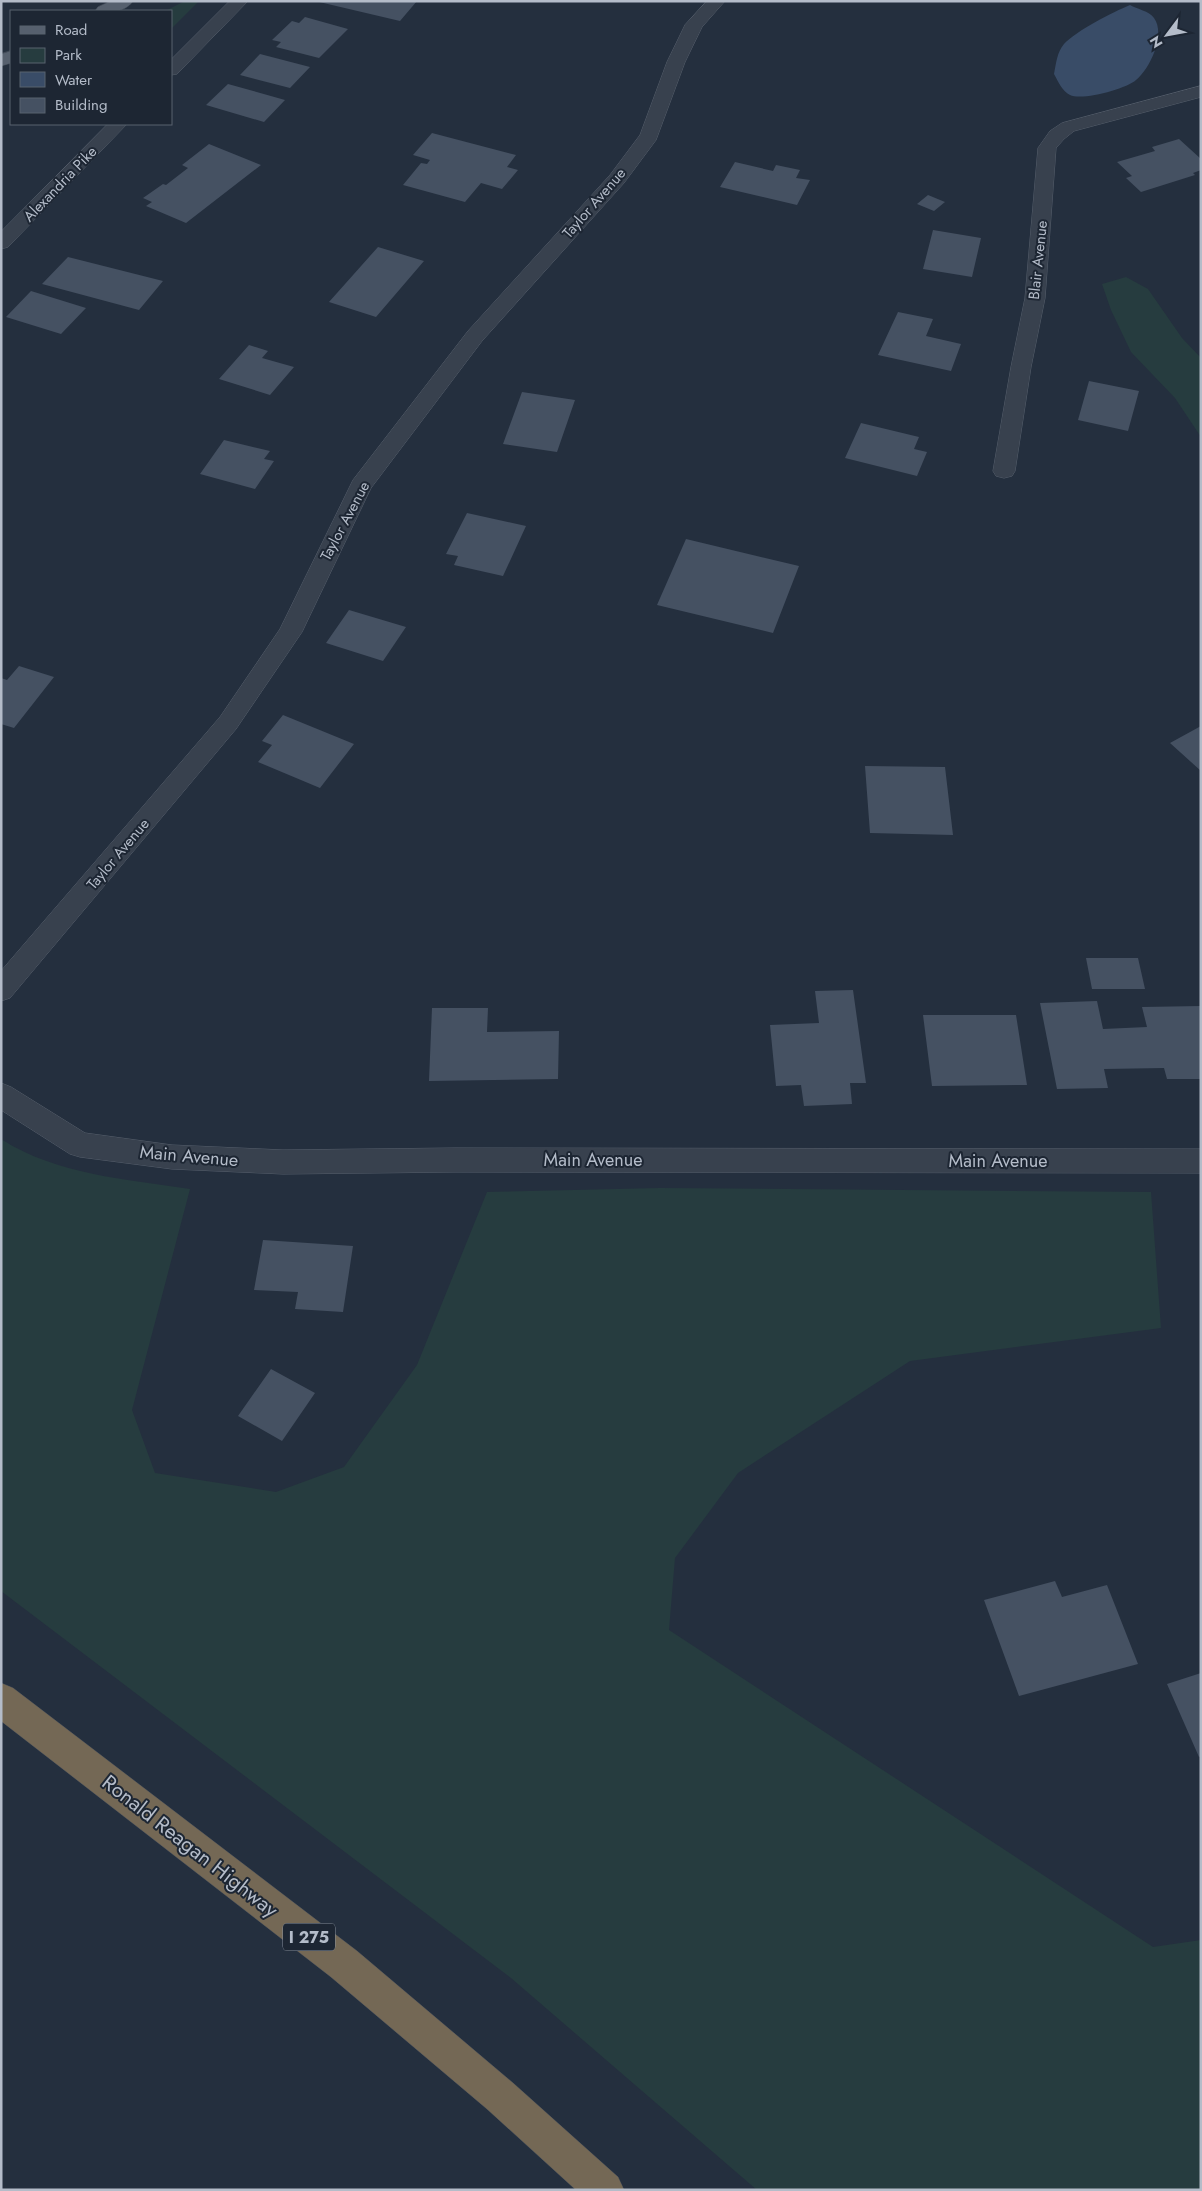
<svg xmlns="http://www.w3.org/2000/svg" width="1202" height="2191" viewBox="0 0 1202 2191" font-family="Jost,sans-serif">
<rect width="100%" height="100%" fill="#242f3e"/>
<path fill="#263c3f" d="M185 1H199L171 29V11H165Z
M1126 277 1148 289 1182 338 1201 358V437L1175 398 1131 352 1111 310 1102 284Z
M1 1139C57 1175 126 1179 190 1189L132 1410 155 1473 276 1492 344 1467 417 1365 487 1192 660 1188 1151 1192 1161 1328 910 1361 738 1473 675 1558 669 1630 1153 1947 1201 1940V2190H757L511 1978 1 1591Z"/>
<path fill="#394c67" d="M1130 5C1137 9 1149 11 1154 18 1166 34 1150 69 1136 80 1126 89 1082 101 1070 95 1062 91 1058 81 1054 74 1056 64 1057 52 1064 44 1076 31 1113 12 1130 5Z"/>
<path fill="#455162" d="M315 1H417L400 21Z
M305 17 348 29 319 58 276 47 281 42 272 40 292 21 299 23Z
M260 54 310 67 290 88 240 75Z
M228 84 285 100 264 122 206 105Z
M432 133 516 155 507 167 518 170 502 189 481 183 465 202 403 185 421 163 427 164 430 160 413 155Z
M1179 139 1201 159V170L1193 173 1195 175 1141 192 1126 178 1132 176 1117 162 1155 151 1152 147Z
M209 144 261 165 186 223 146 206 152 202 143 198 163 184 166 185 188 168 182 165Z
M735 162 773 171 776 165 800 170 796 178 810 180 797 205 720 187Z
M928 195 945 202 934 211 917 204Z
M933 230 981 238 972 277 923 269Z
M378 247 424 261 376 317 329 302Z
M68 257 163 281 139 310 42 284Z
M31 291 86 308 61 334 6 317Z
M898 312 933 319 926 336 961 344 951 371 878 355Z
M249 345 268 351 262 358 294 367 270 395 219 379Z
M1089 381 1139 391 1128 431 1078 420Z
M522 392 575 400 557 452 503 444Z
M861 423 919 437 914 449 927 452 917 476 845 458Z
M224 440 270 451 264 459 274 461 255 489 200 474Z
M467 513 526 526 503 576 454 565 458 556 446 554Z
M686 539 799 566 773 633 657 605Z
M349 610 406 627 383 661 326 643Z
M19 666 54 677 14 728 1 724V678L7 680Z
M283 715 354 744 320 788 258 762 272 745 262 741Z
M1201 726V771L1170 743Z
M865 766 945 767 953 835 870 833Z
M1086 958H1138L1145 989H1092Z
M853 990 866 1083H850L852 1104 804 1106 801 1085 776 1086 770 1025 819 1023 815 991Z
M1097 1001 1103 1029 1147 1027 1142 1007 1201 1006V1079H1167L1164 1068 1104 1069 1108 1088 1057 1089 1040 1003Z
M432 1008H488L487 1032 559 1031 558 1079 429 1081Z
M923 1015H1016L1027 1085 932 1086Z
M263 1240 353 1246 343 1312 295 1309 298 1292 254 1290Z
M271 1369 315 1393 282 1441 238 1416Z
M1055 1581 1062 1597 1107 1585 1138 1664 1019 1696 984 1600Z
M1201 1673V1756L1199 1757 1167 1684Z"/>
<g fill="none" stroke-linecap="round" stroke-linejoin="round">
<defs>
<path id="minor" d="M230 1H248L177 74 171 75V60Z
M707 1H725L702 27 685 62 656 140 624 183 482 341 371 488 302 632 236 729 10 998 1 1001V971L220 717 280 629 353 480 468 331 610 175 640 135 667 62 685 25Z
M1201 86V97L1074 131 1064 139 1056 148 1045 298 1031 367 1015 471 1012 476 1004 478 996 476 993 471 1011 367 1025 298 1038 148 1050 131 1062 123Z
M108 124H127L8 247 1 249V232Z
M1 1083 11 1087 85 1133 172 1145 283 1150 455 1148 1201 1149V1173L455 1172 283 1174 172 1169 80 1157 70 1154 1 1110Z"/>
<path id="primary" d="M111 1H133C125 13 108 12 95 11L98 7Z
M11 51V63L1 66V54Z"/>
<path id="motorway" d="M1 1683 13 1688 357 1951 513 2083 618 2177 624 2190H576L487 2109 331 1977 1 1721Z"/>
</defs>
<use href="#minor" stroke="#565f6c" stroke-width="1"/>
<use href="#primary" stroke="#414a57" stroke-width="1"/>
<use href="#motorway" stroke="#434c59" stroke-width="1"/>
<use href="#minor" fill="#38414e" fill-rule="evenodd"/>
<use href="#primary" fill="#56606e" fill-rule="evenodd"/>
<use href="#motorway" fill="#746855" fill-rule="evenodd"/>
</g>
<g text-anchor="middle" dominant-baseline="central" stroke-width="4" stroke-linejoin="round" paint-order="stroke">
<g font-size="15" fill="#b4bcc9" stroke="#1d2633">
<text transform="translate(60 184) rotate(-46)">Alexandria Pike</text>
<text transform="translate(594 203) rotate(-49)">Taylor Avenue</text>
<text transform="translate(1038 260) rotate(-84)">Blair Avenue</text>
<text transform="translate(345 521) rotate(-62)">Taylor Avenue</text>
<text transform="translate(118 854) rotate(-50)">Taylor Avenue</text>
</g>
<rect fill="#1d2633" stroke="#878f9c" stroke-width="1" x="283" y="1923.5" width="52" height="27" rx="4"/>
<g font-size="16" font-weight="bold" fill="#b4bcc9">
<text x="309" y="1937">I 275</text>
</g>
<g font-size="18" fill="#b4bcc9" stroke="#1d2633">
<text transform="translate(189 1156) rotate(5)">Main Avenue</text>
<text x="593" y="1160">Main Avenue</text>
<text x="998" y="1161">Main Avenue</text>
</g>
<g font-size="21" fill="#b4bcc9" stroke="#1d2633">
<text transform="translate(190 1846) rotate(38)">Ronald Reagan Highway</text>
</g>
</g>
<rect width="1202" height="2191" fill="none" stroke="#b4bcc9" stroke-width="5"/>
<rect x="10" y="10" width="162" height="115" fill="#1d2633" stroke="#59626f"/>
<rect x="20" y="26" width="25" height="8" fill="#56606e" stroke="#59626f"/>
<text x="55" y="35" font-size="15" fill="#b4bcc9">Road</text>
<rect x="20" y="48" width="25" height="15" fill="#263c3f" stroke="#59626f"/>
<text x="55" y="60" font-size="15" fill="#b4bcc9">Park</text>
<rect x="20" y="72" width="25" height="15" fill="#394c67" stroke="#59626f"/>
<text x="55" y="85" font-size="15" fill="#b4bcc9">Water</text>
<rect x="20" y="98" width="25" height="15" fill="#455162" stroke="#59626f"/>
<text x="55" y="110" font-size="15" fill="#b4bcc9">Building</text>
<g transform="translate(1167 35) rotate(238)" stroke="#1d2633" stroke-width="4" paint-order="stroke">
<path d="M0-4L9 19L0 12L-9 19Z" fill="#b4bcc9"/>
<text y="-8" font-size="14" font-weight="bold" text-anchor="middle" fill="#b4bcc9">N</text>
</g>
</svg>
